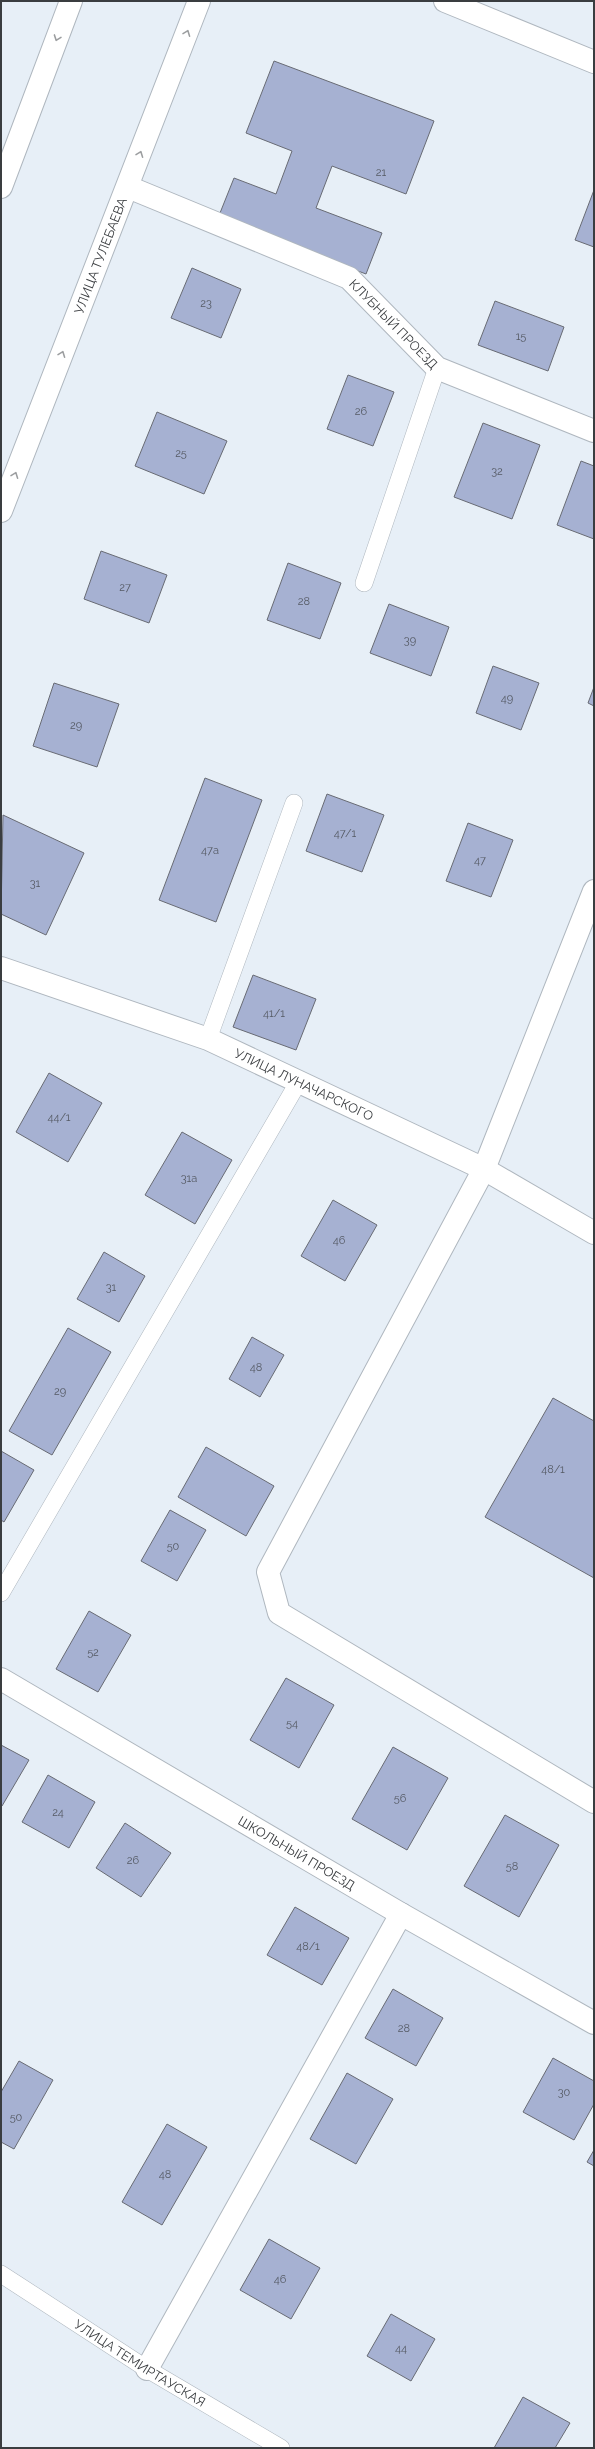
<svg xmlns="http://www.w3.org/2000/svg" width="595" height="2449" viewBox="0 0 595 2449" font-family="Raleway,sans-serif">
<rect width="100%" height="100%" fill="#e7eff7"/>
<path fill="#a6b1d2" stroke="#686b74" d="M274 61 434 121 406 194 332 166 316 208 382 233 366 274 218 218 234 178 276 194 292 151 246 133Z
M594 190V247L575 240Z
M192 268 241 289 221 338 171 318Z
M495 301 564 327 548 371 478 345Z
M348 375 394 392 373 446 327 429Z
M157 412 227 441 204 494 135 466Z
M483 423 540 445 512 519 454 497Z
M581 461 594 466V539L557 525Z
M101 551 167 575 149 623 84 599Z
M288 563 341 583 320 639 267 620Z
M389 604 449 627 431 676 370 653Z
M493 666 539 683 521 730 476 713Z
M54 683 119 704 97 767 33 746Z
M594 687V706L588 703Z
M205 778 262 800 216 922 159 900Z
M327 794 384 815 362 872 306 851Z
M3 815 84 853 46 935 1 914Z
M468 823 513 840 491 897 446 881Z
M253 975 316 999 296 1050 233 1027Z
M49 1073 102 1103 68 1162 16 1132Z
M182 1132 232 1160 195 1224 145 1195Z
M333 1200 377 1225 345 1281 301 1256Z
M104 1252 145 1276 119 1322 77 1299Z
M68 1328 111 1352 52 1455 9 1431Z
M252 1337 284 1355 260 1397 229 1379Z
M553 1398 594 1421V1578L485 1517Z
M206 1447 274 1486 246 1536 178 1497Z
M1 1451 34 1470 4 1522 1 1520Z
M170 1510 206 1530 177 1581 141 1561Z
M89 1611 131 1635 98 1692 56 1669Z
M286 1678 334 1705 299 1768 250 1740Z
M1 1745 29 1760 2 1806H1Z
M393 1747 448 1778 407 1850 352 1819Z
M48 1775 95 1802 69 1848 22 1822Z
M505 1815 559 1845 519 1917 464 1886Z
M125 1823 171 1853 141 1897 96 1868Z
M295 1907 349 1938 322 1985 267 1955Z
M393 1989 443 2018 416 2066 365 2038Z
M553 2058 594 2081V2104L574 2140 523 2112Z
M19 2061 53 2080 14 2149 1 2142V2092Z
M347 2073 393 2099 356 2164 310 2139Z
M167 2124 207 2147 162 2225 122 2202Z
M594 2150V2166L587 2162Z
M269 2239 320 2268 291 2319 240 2290Z
M391 2314 435 2339 411 2381 367 2356Z
M523 2397 570 2423 555 2448H494Z"/>
<g fill="none" stroke-linecap="round" stroke-linejoin="round">
<defs>
<g id="lane">
<path d="M364 583 437 368"/>
<path d="M208 1039 294 803"/>
<path d="M1 1593 299 1081"/>
<path id="s1" d="M1 2274 147 2369 281 2448"/>
</g>
<g id="street">
<path id="s2" d="M128 187 349 278 437 368 594 431"/>
<path d="M594 891 484 1169 268 1572 279 1613 594 1802"/>
<path id="s3" d="M1 968 208 1039 484 1169 594 1233"/>
<path id="s4" d="M1 1679 401 1914 594 2023"/>
<path d="M147 2369 401 1914"/>
</g>
<g id="secondary">
<path d="M445 1 594 62"/>
<path d="M1 187 71 1"/>
<path id="s5" d="M1 511 199 1"/>
</g>
</defs>
<use href="#lane" stroke="#afb7bf" stroke-width="18"/>
<use href="#street" stroke="#afb7bf" stroke-width="24"/>
<use href="#secondary" stroke="#afb7bf" stroke-width="24"/>
<use href="#lane" stroke="#fff" stroke-width="17"/>
<use href="#street" stroke="#fff" stroke-width="22"/>
<use href="#secondary" stroke="#fff" stroke-width="22"/>
</g>
<defs><path id="oneway-chevron" d="M-2-3.5L2.5 0L-2 3.5" fill="none" stroke-width="1.6" stroke-linecap="round" stroke-linejoin="round"/></defs>
<g stroke="#9c9ea0">
<use href="#oneway-chevron" transform="translate(187 33) rotate(-69)"/>
<use href="#oneway-chevron" transform="translate(57 38) rotate(110)"/>
<use href="#oneway-chevron" transform="translate(140 154) rotate(-69)"/>
<use href="#oneway-chevron" transform="translate(62 354) rotate(-69)"/>
<use href="#oneway-chevron" transform="translate(15 475) rotate(-69)"/>
</g>
<g text-anchor="middle" dominant-baseline="central" stroke-width="3" stroke-linejoin="round" paint-order="stroke">
<g font-size="11" fill="#555a64">
<text x="381" y="172">21</text>
<text x="206" y="303">23</text>
<text x="521" y="336">15</text>
<text x="361" y="411">26</text>
<text x="181" y="453">25</text>
<text x="497" y="471">32</text>
<text x="125" y="587">27</text>
<text x="304" y="601">28</text>
<text x="410" y="640">39</text>
<text x="507" y="698">49</text>
<text x="76" y="725">29</text>
<text x="345" y="833">47/1</text>
<text x="210" y="850">47а</text>
<text x="480" y="860">47</text>
<text x="35" y="883">31</text>
<text x="274" y="1013">41/1</text>
<text x="59" y="1117">44/1</text>
<text x="189" y="1178">31а</text>
<text x="339" y="1240">46</text>
<text x="111" y="1287">31</text>
<text x="256" y="1367">48</text>
<text x="60" y="1391">29</text>
<text x="553" y="1469">48/1</text>
<text x="173" y="1546">50</text>
<text x="93" y="1652">52</text>
<text x="292" y="1723">54</text>
<text x="400" y="1798">56</text>
<text x="58" y="1812">24</text>
<text x="133" y="1860">26</text>
<text x="512" y="1866">58</text>
<text x="308" y="1946">48/1</text>
<text x="404" y="2028">28</text>
<text x="564" y="2092">30</text>
<text x="16" y="2117">50</text>
<text x="165" y="2174">48</text>
<text x="280" y="2279">46</text>
<text x="401" y="2348">44</text>
</g>
<g font-size="13" fill="#3a3d40" stroke="#fff">
<text stroke="none"><textPath href="#s5" startOffset="274">УЛИЦА ТУЛЕБАЕВА</textPath></text>
<text stroke="none"><textPath href="#s2" startOffset="303">КЛУБНЫЙ ПРОЕЗД</textPath></text>
<text stroke="none"><textPath href="#s3" startOffset="325">УЛИЦА ЛУНАЧАРСКОГО</textPath></text>
<text stroke="none"><textPath href="#s4" startOffset="343">ШКОЛЬНЫЙ ПРОЕЗД</textPath></text>
<text stroke="none"><textPath href="#s1" startOffset="165">УЛИЦА ТЕМИРТАУСКАЯ</textPath></text>
</g>
</g>
<rect width="595" height="2449" fill="none" stroke="#3a3d40" stroke-width="4"/>
</svg>
